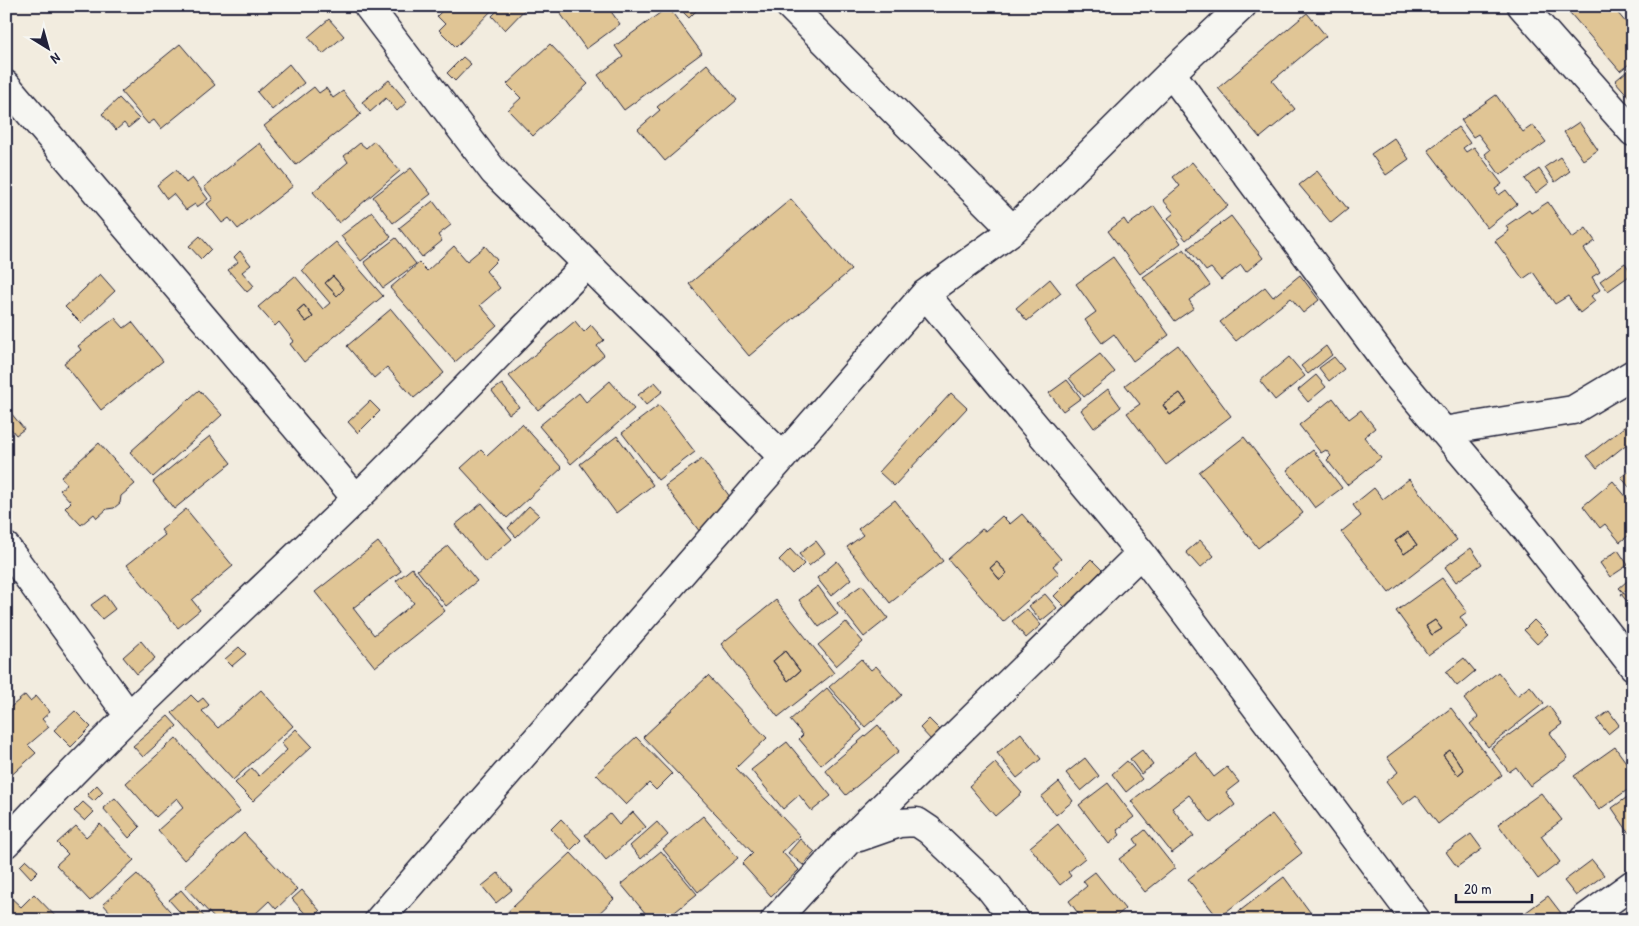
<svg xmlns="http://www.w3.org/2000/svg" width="1639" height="926" viewBox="0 0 1639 926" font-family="'Patrick Hand',sans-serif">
<rect width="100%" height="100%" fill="#f2ecdf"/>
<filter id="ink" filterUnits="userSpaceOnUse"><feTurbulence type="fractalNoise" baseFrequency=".02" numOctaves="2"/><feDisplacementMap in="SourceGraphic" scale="10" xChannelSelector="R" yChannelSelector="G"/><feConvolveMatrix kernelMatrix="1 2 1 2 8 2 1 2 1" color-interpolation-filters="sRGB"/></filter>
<g filter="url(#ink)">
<path fill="#e0c595" stroke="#22223b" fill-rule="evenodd" d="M447 6H496L456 47 439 30 445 24 437 16Z
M502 6H528L505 30 492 16Z
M555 6H607L620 24 586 49Z
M677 6H701L689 18Z
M1564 6H1612L1627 24 1633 19V61L1620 71Z
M668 7 702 53 624 110 598 75 623 57 615 46Z
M1307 13 1326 36 1272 81 1295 109 1260 138 1218 88Z
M329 19 344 36 323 54 308 37Z
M180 44 215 85 161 129 154 120 148 124 121 92Z
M550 44 588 84 533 136 508 110 521 98 507 84Z
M463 57 471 64 455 81 447 73Z
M289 64 304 83 272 110 257 92Z
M707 64 737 100 665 161 638 129 660 110 657 107Z
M1633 66V97L1631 99 1615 81Z
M389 80 407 102 397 111 386 98 370 112 362 102Z
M314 87 319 93 326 88 333 98 343 91 361 114 296 165 264 126Z
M1496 95 1523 132 1533 125 1546 142 1500 175 1485 154 1490 150 1478 134 1473 137 1461 120Z
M119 98 139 119 128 128 124 123 116 130 102 114Z
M1579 122 1598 150 1583 160 1564 132Z
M1458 127 1470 143 1463 148 1466 152 1474 147 1502 184 1495 189 1499 195 1506 190 1517 204 1487 228 1428 150Z
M1394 138 1409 159 1386 175 1371 154Z
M374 141 400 171 339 223 313 192 348 162 344 156 360 143 366 148Z
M260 143 293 186 238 229 229 218 222 223 207 204 213 199 204 187Z
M1560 157 1570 171 1555 182 1545 167Z
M1192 162 1228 206 1186 240 1168 218 1174 213 1163 200 1180 186 1173 177Z
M411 168 431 194 393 223 373 197Z
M1539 169 1549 183 1536 193 1525 179Z
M176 170 186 183 192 178 208 199 197 207 195 204 186 210 173 194 167 199 157 185Z
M1317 171 1348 209 1331 223 1299 185Z
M791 199 851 270 749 356 689 284Z
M433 201 451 225 438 235 442 241 422 257 399 228Z
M1548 202 1572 238 1586 228 1595 241 1584 249 1600 272 1592 277 1600 290 1591 296 1595 301 1580 313 1568 296 1555 304 1533 272 1523 279 1495 241 1509 231 1506 226 1529 210 1531 213Z
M1154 206 1181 243 1140 274 1108 231 1124 219 1128 225Z
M372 212 391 237 361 261 341 236Z
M1231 216 1263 258 1246 272 1241 265 1221 280 1211 268 1206 271 1188 248Z
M200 236 211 249 201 259 189 246Z
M396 238 416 264 383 288 364 262Z
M336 242 383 296 304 362 290 344 294 341 279 322 275 326 258 307 295 276 323 309 330 303 302 270ZM333 276 344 289 337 296 325 283ZM304 305 313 317 306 322 297 311Z
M454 246 467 261 485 246 497 260 486 271 500 288 480 305 497 325 455 362 390 288 419 263 427 271Z
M1184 249 1210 285 1189 300 1194 308 1175 321 1143 277Z
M240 251 251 265 242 272 254 286 247 292 228 270 238 262 234 257Z
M1113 257 1169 335 1133 361 1114 334 1102 343 1085 320 1096 312 1076 284Z
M1625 263 1632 274 1608 291 1600 281Z
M100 274 115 291 81 323 65 307Z
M1300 275 1319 300 1303 313 1291 298 1236 341 1220 322 1265 287 1273 297Z
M333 276 344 289 337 296 325 283Z
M1050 279 1061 293 1027 321 1016 308Z
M304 305 313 317 306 322 297 311Z
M391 309 444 373 414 398 387 367 374 378 347 346Z
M115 318 124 328 132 322 163 361 101 410 64 363 81 350 78 346Z
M575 321 584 332 591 325 604 340 597 346 604 355 538 410 509 376Z
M1178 345 1231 416 1166 465 1127 413 1140 404 1125 385ZM1180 393 1187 403 1170 415 1163 405Z
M1326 346 1332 355 1308 374 1301 366Z
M1100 354 1115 372 1084 397 1069 378Z
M1289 357 1305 376 1275 400 1260 381Z
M1334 357 1344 369 1329 381 1319 368Z
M1316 375 1326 387 1308 402 1298 390Z
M1067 380 1081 398 1063 411 1049 393Z
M610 381 634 409 571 464 539 426 579 393 586 402Z
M655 382 663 391 646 405 638 395Z
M502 384 519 407 509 414 492 391Z
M1108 389 1121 407 1094 428 1081 410Z
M199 390 222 415 153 477 130 452Z
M951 393 967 408 894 486 879 472Z
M1180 393 1187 403 1170 415 1163 405Z
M1333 398 1349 419 1361 410 1375 428 1364 437 1381 458 1347 485 1327 460 1331 456 1326 450 1321 453 1299 425Z
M370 401 380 411 358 433 348 422Z
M659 405 695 452 658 480 622 433Z
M6 407 24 429 16 435 6 423Z
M1633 420V439L1597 468 1587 456Z
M522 424 562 468 507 518 461 468 481 450 487 456Z
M210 436 231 463 174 509 153 482Z
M617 436 653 485 616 513 580 464Z
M1244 437 1303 513 1258 548 1199 472Z
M99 443 135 484 121 496 120 503 114 508 107 509 97 518 94 514 81 525 65 508 71 502 60 490 67 484 61 477Z
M1313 450 1342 488 1315 508 1287 470Z
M702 459 736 505 700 532 665 486Z
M1633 469V485L1629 487 1621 477Z
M1409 479 1457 540 1389 593 1341 532 1361 516 1353 505 1374 488 1383 499ZM1408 532 1417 545 1404 554 1395 541Z
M1613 481 1633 505V532L1620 542 1605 524 1600 528 1583 506Z
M895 500 943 561 890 603 847 547 863 535 858 529Z
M482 503 512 539 485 562 455 525Z
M529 506 539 515 516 537 508 528Z
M186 509 233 566 192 600 200 610 178 628 127 565 165 535 161 530Z
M1022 514 1061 559 1053 566 1059 573 1003 622 948 559 982 529 985 531 1002 516 1010 524ZM997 562 1007 573 1000 580 990 568Z
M1408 532 1417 545 1404 554 1395 541Z
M1200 540 1214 556 1200 568 1186 552Z
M816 541 825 553 809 566 799 554Z
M378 542 401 571 353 608 374 635 414 603 396 581 412 568 445 611 375 667 315 592Z
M448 546 477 581 446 606 417 570Z
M1471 548 1482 564 1456 582 1445 567Z
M790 549 804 564 793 575 779 560Z
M1618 550 1628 565 1610 577 1600 563Z
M1091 559 1102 570 1065 607 1054 596Z
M837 561 851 579 831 596 817 578Z
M997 562 1007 573 1000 580 990 568Z
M1633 576V603L1619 588Z
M1442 578 1467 612 1460 617 1467 627 1428 655 1396 611ZM1435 620 1442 629 1432 635 1426 626Z
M862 585 888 618 864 637 837 603Z
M1633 585V609L1621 594Z
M818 586 838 614 819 627 799 600Z
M1045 594 1057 608 1041 621 1029 606Z
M105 595 115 609 102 619 91 605Z
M776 600 834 673 778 717 721 644ZM785 651 800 671 788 681 773 661Z
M1027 609 1041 625 1026 638 1012 621Z
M1435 620 1442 629 1432 635 1426 626Z
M1534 620 1548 634 1537 644 1524 630Z
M846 622 863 642 836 666 818 645Z
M141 641 155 658 137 674 123 657Z
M239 647 246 654 232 666 225 659Z
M785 651 800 671 788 681 773 661Z
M1464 658 1475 671 1457 686 1446 672Z
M861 659 871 670 876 666 902 695 865 727 829 687Z
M1498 672 1517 696 1530 686 1544 703 1488 747 1470 724 1478 717 1464 699Z
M708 676 767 738 736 768 800 836 782 852 799 870 771 896 742 864 753 853 643 737Z
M827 688 862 730 821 765 799 739 803 735 790 720Z
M261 690 293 726 233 780 172 713 191 695 198 702 203 698 209 705 202 711 218 728Z
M25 695 30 701 36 696 50 712 42 719 49 727 28 745 36 753 6 780V711Z
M1549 706 1562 724 1550 733 1568 758 1530 786 1516 767 1509 772 1491 748Z
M1451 708 1502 775 1438 824 1416 795 1403 805 1386 782 1398 772 1387 757ZM1450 750 1464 770 1458 775 1443 755Z
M75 711 91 727 71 747 54 730Z
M1609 711 1619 725 1608 734 1597 720Z
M168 716 177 726 143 757 133 746Z
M929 719 942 732 932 741 920 728Z
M878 725 899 751 846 795 825 770Z
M296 729 312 746 253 801 235 783 252 768 259 776 287 750 281 743Z
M1021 733 1041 759 1017 778 997 753Z
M636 737 672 774 656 790 649 783 626 805 596 774Z
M176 738 240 811 184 860 158 830 184 807 177 798 156 817 126 783Z
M787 742 831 796 812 811 799 795 783 809 751 770Z
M1615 747 1633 772V786L1599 810 1574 776Z
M1142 750 1153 765 1141 774 1130 759Z
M1450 750 1464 770 1458 775 1443 755Z
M1195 752 1214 777 1227 767 1239 782 1226 792 1235 805 1211 823 1189 795 1172 808 1194 836 1172 853 1131 801Z
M1085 758 1099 776 1081 791 1066 773Z
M1127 761 1142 779 1126 792 1112 774Z
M995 763 1022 793 995 816 969 786Z
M1059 782 1073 801 1056 815 1041 797Z
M1108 783 1134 817 1117 830 1120 835 1109 844 1079 805Z
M97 785 103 792 94 801 87 795Z
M1541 793 1562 820 1541 836 1560 862 1538 879 1498 824Z
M1633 793V830L1629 833 1612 808Z
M115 798 140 827 129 838 103 808Z
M83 802 94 812 85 821 74 811Z
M633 812 646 827 606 860 585 835 610 814 619 825Z
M1272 814 1302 853 1218 918 1188 879Z
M703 816 738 858 698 892 663 849Z
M561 819 581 840 571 850 551 829Z
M657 822 668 835 641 859 630 846Z
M100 824 134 860 90 901 56 865 68 854 57 843 76 826 86 837Z
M1058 824 1085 858 1068 872 1071 876 1060 885 1030 847Z
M1145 830 1175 868 1145 892 1119 859 1138 845 1134 839Z
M244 833 297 889 276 909 269 901 253 916 257 920H216L185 887Z
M1471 834 1482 849 1457 867 1446 852Z
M800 839 815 852 803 865 788 853Z
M661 851 697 894 665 920H651L621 884Z
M571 853 614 899 592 920H499Z
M26 860 38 871 31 878 20 866Z
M1592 860 1604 875 1576 896 1564 881Z
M1095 872 1125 909 1112 920H1083L1069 901 1087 886 1083 881Z
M498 873 512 890 496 903 482 886Z
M137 874 178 920H117L103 904Z
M1284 877 1316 920H1228Z
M181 890 207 920H187L169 900Z
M302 890 320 911 310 919 292 899Z
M34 894 59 920H6V896L8 895 21 907Z
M1548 896 1561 913 1551 920H1519L1518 918Z"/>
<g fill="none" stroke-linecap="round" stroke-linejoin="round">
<defs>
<path id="minor" d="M368 6 494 172 783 457
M790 6 1013 230
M1522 6 1633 132
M1171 73 1393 371 1526 529 1633 666
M6 85 356 498
M925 294 1141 553 1416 920
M1443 431 1573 410 1633 374
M6 547 129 716
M859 837 899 823 917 822 929 830 989 887 1015 920
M6 843C116 722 239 613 356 499 434 422 510 342 587 264
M379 920 925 294 1013 230 1171 73 1242 6
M775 920 848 841 1141 553
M1583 920 1633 884"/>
</defs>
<use href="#minor" stroke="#22223b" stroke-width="31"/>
<use href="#minor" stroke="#f6f6f2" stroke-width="28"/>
</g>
</g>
<rect width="1639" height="926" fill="none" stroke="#f6f6f2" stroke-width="25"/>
<rect x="12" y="12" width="1614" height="901" fill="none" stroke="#22223b" stroke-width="2" filter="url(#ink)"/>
<g transform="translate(48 48) rotate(143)" stroke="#f6f6f2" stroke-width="4" paint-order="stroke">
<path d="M0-4L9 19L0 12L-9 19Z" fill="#22223b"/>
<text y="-8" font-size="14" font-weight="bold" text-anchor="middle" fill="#22223b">N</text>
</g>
<path d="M1456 894v8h76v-8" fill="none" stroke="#22223b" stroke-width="2.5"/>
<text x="1464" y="894" font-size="15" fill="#22223b" stroke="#f6f6f2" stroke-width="4" paint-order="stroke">20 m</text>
</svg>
